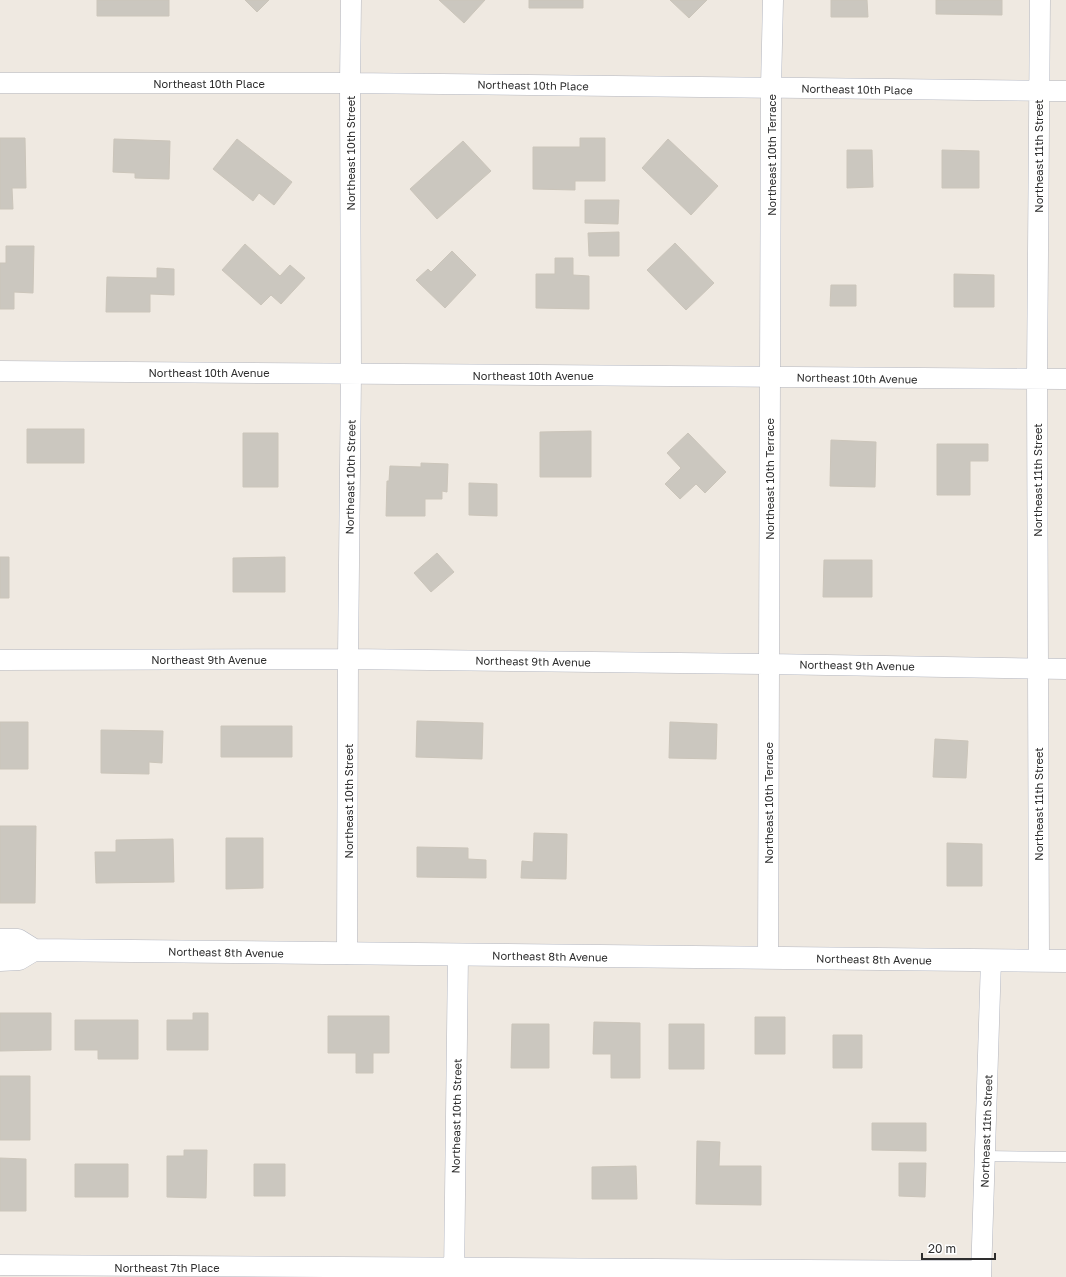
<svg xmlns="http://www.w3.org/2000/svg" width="1066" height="1277" viewBox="0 0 1066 1277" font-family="'Golos Text',sans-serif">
<rect width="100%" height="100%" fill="#efe9e1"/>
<path fill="#cbc7bf" stroke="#cbc5ba" d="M97 0H169V16H97Z
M245 0H269L257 12Z
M439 0H485L464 23Z
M529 0H583V8H529Z
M670 0H707L689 18Z
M831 0H867L868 17H831Z
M936 0H1002V15L936 14Z
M0 138H25L26 188H12L13 209H0Z
M580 138H605V181H575V190L533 189V147H580Z
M114 139 170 141 169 179 135 178V173L113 172Z
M237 139 292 182 274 205 259 193 253 201 213 169Z
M668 139 718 186 691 215 642 168Z
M463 141 491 171 437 219 410 189Z
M847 150H872L873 187 847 188Z
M942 150 979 151V188H942Z
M585 200H619L618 224 585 223Z
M619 232V256H589L588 233Z
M675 243 714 283 686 310 647 270Z
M245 244 280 276 290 265 305 278 281 304 271 295 261 305 222 270Z
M6 246H34L33 293 14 292V309H0V263H6Z
M452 251 476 275 445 308 416 280 428 269 431 272Z
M555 258H573V275L589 276V309L536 308V274H555Z
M157 268 174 269V295L150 294V312H106L107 277 157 278Z
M954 274 994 275V307H954Z
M831 285H856V306H830Z
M27 429H84V463H27Z
M591 431V477H540V432Z
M243 433H278V487H243Z
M688 433 726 472 705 493 696 484 680 499 665 484 681 468 667 453Z
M831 440 876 442 875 487 830 486Z
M937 444H988V461H970V495H937Z
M421 463 448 464 447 492 442 491V499H425V516H386L387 481H389L390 466 421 467Z
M469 483 497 484V516L469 515Z
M437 553 454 572 431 592 414 573Z
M0 557H9V598H0Z
M285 557V592H233V558Z
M824 560H872V597H823Z
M417 721 483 723 482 759 416 757Z
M0 722H28V769H0Z
M670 722 717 724 716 759 669 758Z
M221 726H292V757H221Z
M101 730 163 731 162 763 149 762V774L101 773Z
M935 739 968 741 966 778 933 777Z
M0 826H36L35 903H0Z
M534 833 567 834 566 879 521 878 522 861 533 862Z
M226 838H263V888L226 889Z
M173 839 174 882 96 883 95 852H116V840Z
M947 843 982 844V886H947Z
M417 847 468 848V859L486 860V878L417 877Z
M0 1013H51V1050L0 1051Z
M193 1013H208V1050H167V1020H193Z
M328 1016H389V1053H373V1073H356V1053H328Z
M755 1017H785V1054H755Z
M75 1020H138V1059H98V1050H75Z
M594 1022 640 1023V1078H611V1054H593Z
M512 1024H549V1068H511Z
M669 1024H704V1069H669Z
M833 1035H862V1068H833Z
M0 1076H30V1140H0Z
M872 1123H926V1151L872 1150Z
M697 1141 720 1142 719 1166H761V1205L696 1204Z
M184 1150H207L206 1198 167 1197V1156H184Z
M0 1158 26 1159V1211H0Z
M899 1163H926L925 1197 899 1196Z
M75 1164H128V1197H75Z
M254 1164H285V1196H254Z
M636 1166 637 1199H592V1167Z"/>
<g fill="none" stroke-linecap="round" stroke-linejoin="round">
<defs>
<path id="service" d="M985 1156 1066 1157"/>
<path id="minor" d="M0 83H350L1066 91
M0 371 1066 379
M0 660 348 659 768 664 1066 669
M347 954 348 659 351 374 350 83 351 0
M768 958 771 87 773 0
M1039 961 1037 379 1040 0
M0 1265 981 1271
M454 1277 458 955
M981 1277 991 960"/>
<path id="tertiary" d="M0 940H18L34 950
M0 960 19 959 34 950 1066 961"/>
</defs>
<use href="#service" stroke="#b4b7c1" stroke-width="11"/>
<use href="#minor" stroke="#b4b7c1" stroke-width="21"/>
<use href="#tertiary" stroke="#b4b7c1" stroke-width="23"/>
<use href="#service" stroke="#fff" stroke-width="10"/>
<use href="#minor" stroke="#fff" stroke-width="20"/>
<use href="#tertiary" stroke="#fff" stroke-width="22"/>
</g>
<g text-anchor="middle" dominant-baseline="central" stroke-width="3" stroke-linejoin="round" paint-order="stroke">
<g font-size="11" fill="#2e2e2e" stroke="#fff">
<text x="209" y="83">Northeast 10th Place</text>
<text transform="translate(533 85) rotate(1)">Northeast 10th Place</text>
<text transform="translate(857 89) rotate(1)">Northeast 10th Place</text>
<text transform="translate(350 153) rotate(-90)">Northeast 10th Street</text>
<text transform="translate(771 155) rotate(-90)">Northeast 10th Terrace</text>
<text transform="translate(1038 156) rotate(-90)">Northeast 11th Street</text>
<text x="209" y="372">Northeast 10th Avenue</text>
<text x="533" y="375">Northeast 10th Avenue</text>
<text transform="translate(857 378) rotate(1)">Northeast 10th Avenue</text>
<text transform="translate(350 477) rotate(-89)">Northeast 10th Street</text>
<text transform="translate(769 479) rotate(-90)">Northeast 10th Terrace</text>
<text transform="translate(1037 480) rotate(-90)">Northeast 11th Street</text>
<text x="209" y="659">Northeast 9th Avenue</text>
<text transform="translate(533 661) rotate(1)">Northeast 9th Avenue</text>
<text transform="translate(857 665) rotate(1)">Northeast 9th Avenue</text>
<text transform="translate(348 801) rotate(-90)">Northeast 10th Street</text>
<text transform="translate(768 803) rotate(-90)">Northeast 10th Terrace</text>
<text transform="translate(1038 804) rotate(-90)">Northeast 11th Street</text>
<text transform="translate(226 952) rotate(1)">Northeast 8th Avenue</text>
<text transform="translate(550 956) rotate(1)">Northeast 8th Avenue</text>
<text transform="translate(874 959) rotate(1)">Northeast 8th Avenue</text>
<text transform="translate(456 1116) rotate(-89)">Northeast 10th Street</text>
<text transform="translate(986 1131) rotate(-88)">Northeast 11th Street</text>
<text x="167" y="1267">Northeast 7th Place</text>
</g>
</g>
<path d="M922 1253v6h73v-6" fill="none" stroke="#2e2e2e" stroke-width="2"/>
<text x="928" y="1253" font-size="12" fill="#2e2e2e" stroke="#ffffff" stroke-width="3" paint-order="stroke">20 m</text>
</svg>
